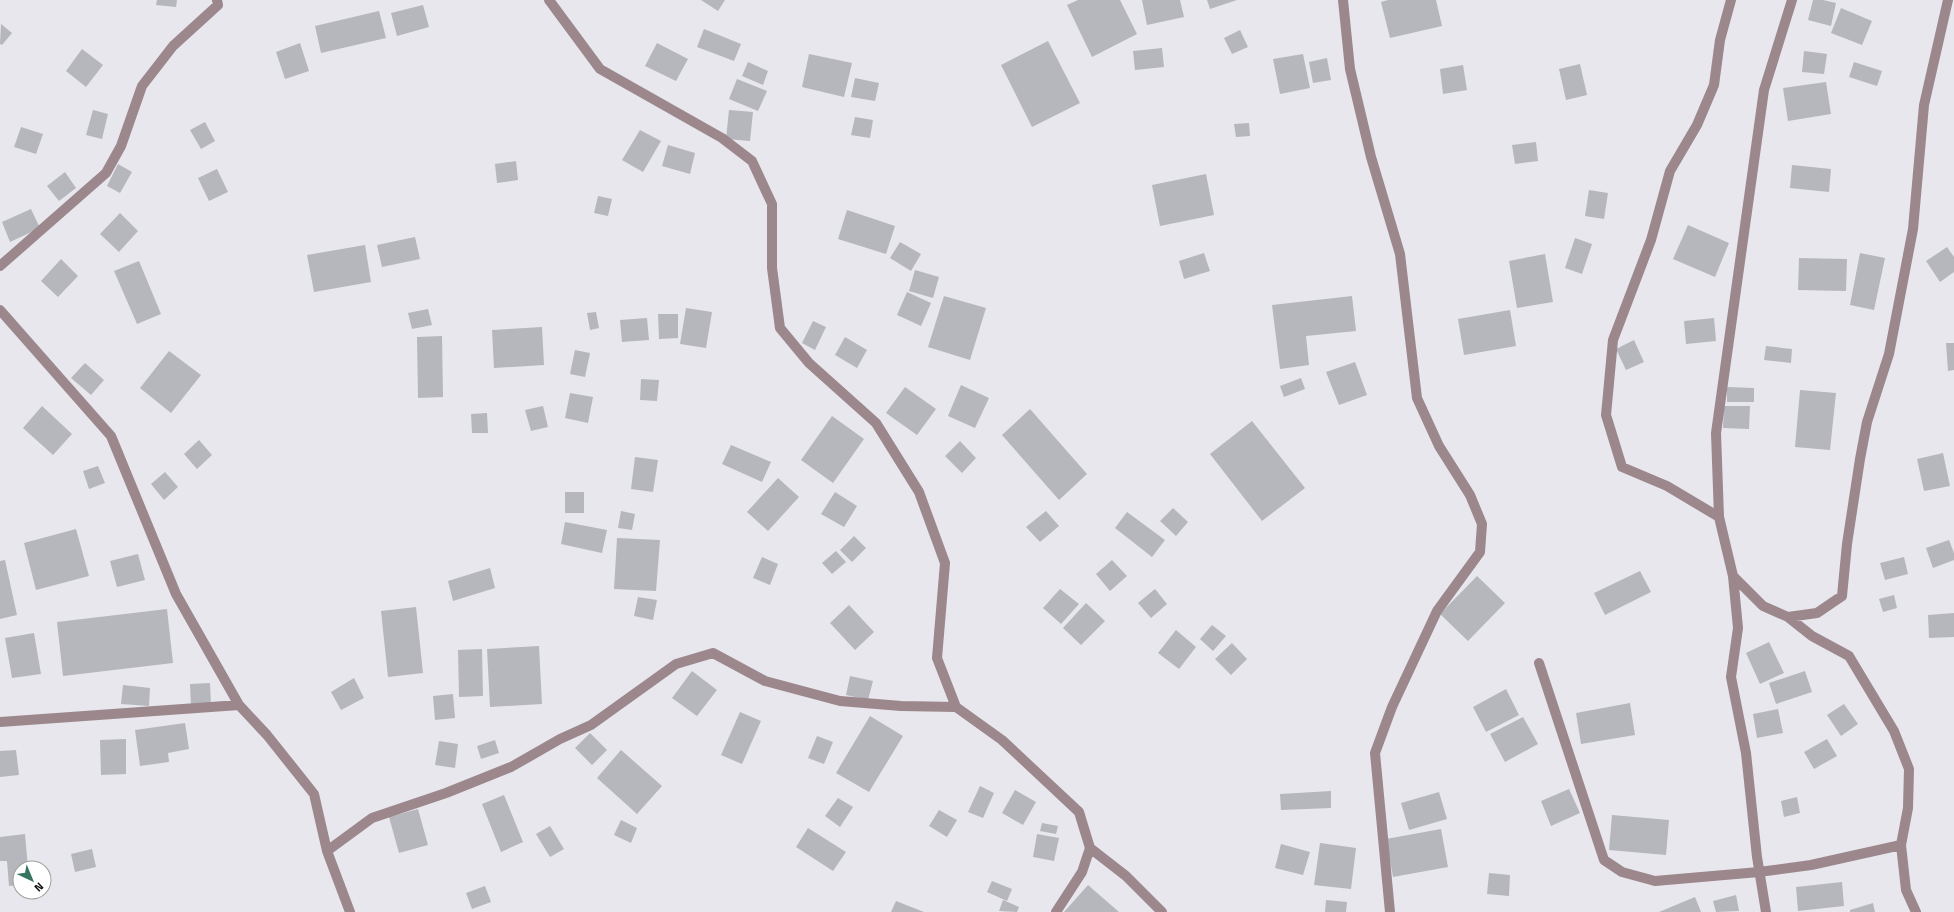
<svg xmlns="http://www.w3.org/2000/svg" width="1954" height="912" viewBox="0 0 1954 912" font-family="'Titillium Web',sans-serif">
<rect width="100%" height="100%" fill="#e7e7ed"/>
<path fill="#b6b6bd" d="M157 0H177L176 7 156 5Z
M701 0H725L718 11Z
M1078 0H1120L1137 34 1092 57 1067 5Z
M1142 0H1180L1184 17 1147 25Z
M1207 0H1237L1210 9Z
M1388 0H1436L1442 26 1390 38 1381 2Z
M1813 0H1823L1836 3 1831 26 1808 20Z
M423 5 429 27 397 36 391 13Z
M1841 8 1872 21 1862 45 1831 33Z
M379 11 386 38 321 53 315 26Z
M1 24 12 33 2 45 0 44Z
M704 29 741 44 734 61 697 47Z
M1240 30 1248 47 1232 54 1224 38Z
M1048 41 1080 103 1032 127 1001 65Z
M300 43 309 71 285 79 276 52Z
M657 43 688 59 676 81 645 66Z
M1162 48 1164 67 1135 70 1133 51Z
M82 49 103 65 86 87 66 71Z
M1804 51 1827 54 1824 74 1802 72Z
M809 54 852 63 844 97 802 87Z
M1303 54 1310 88 1280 94 1273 59Z
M1327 58 1331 80 1313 83 1309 62Z
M748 62 768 71 763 85 742 76Z
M1854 62 1882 71 1877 86 1849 77Z
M1580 64 1587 95 1566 100 1559 69Z
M1463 65 1467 90 1443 94 1440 69Z
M855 78 879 83 875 101 851 97Z
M737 79 767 91 758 111 729 99Z
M1826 82 1831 114 1788 121 1783 88Z
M93 110 108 114 102 139 86 135Z
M729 110 753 112 750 141 726 139Z
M855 117 873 120 870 138 851 135Z
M205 122 215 141 201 149 190 130Z
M1249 123 1250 136 1236 137 1234 124Z
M21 127 43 134 36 154 14 147Z
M640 130 661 141 643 172 622 160Z
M1536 142 1538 161 1515 164 1512 145Z
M668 145 695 153 690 174 662 166Z
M516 161 518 180 497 183 495 164Z
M118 164 132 172 120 193 107 186Z
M1792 165 1831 169 1829 192 1790 188Z
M217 169 228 192 209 201 198 178Z
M65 172 76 188 59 201 47 186Z
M1206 174 1214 215 1160 226 1152 185Z
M1589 190 1608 193 1604 219 1585 216Z
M598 196 612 199 608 216 594 213Z
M31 209 40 228 10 242 2 222Z
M847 210 895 226 886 254 838 239Z
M120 213 138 231 119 252 100 234Z
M1688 225 1729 243 1715 277 1673 259Z
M415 237 420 259 382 267 377 245Z
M1575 238 1592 244 1582 274 1565 268Z
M900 242 921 254 911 271 890 258Z
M365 245 371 282 314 292 307 255Z
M1947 247 1954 257V272L1940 282 1926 261Z
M1204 253 1210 271 1184 279 1179 261Z
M1860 253 1885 258 1874 310 1850 305Z
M1545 254 1553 302 1517 308 1509 261Z
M1799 258 1847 259 1846 291 1798 290Z
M61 259 78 276 58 297 41 281Z
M139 261 161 314 137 324 114 271Z
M915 270 939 277 933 298 909 291Z
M907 292 931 303 921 326 897 315Z
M944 296 986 308 970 360 928 347Z
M1352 296 1356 331 1306 336 1309 365 1280 369 1272 305Z
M686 308 712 312 706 348 680 344Z
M428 309 432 325 412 329 408 313Z
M1510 310 1516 346 1464 355 1458 319Z
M596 312 599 328 590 330 587 313Z
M658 314H678V338L659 339Z
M647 318 649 340 622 342 620 320Z
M1714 318 1716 341 1686 344 1684 321Z
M813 321 826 327 815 350 802 343Z
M542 327 544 365 494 368 492 330Z
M442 336 443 397 418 398 417 337Z
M845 337 867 350 857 368 835 355Z
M1634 340 1644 362 1626 370 1616 349Z
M1946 343H1954V370L1948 371Z
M1766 346 1792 349 1791 363 1764 360Z
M575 350 590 353 585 377 570 374Z
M169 351 201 375 171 413 140 388Z
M1355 362 1367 395 1339 405 1326 372Z
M85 363 104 380 91 395 71 378Z
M1301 378 1305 389 1284 397 1280 386Z
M641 379 659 380 657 401 640 400Z
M961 385 989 398 975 428 948 416Z
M905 387 936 409 917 435 886 413Z
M1727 387 1754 388V402H1727Z
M1800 390 1836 393 1830 450 1795 447Z
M570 393 593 397 588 423 565 418Z
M42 406 72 434 53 455 23 428Z
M543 406 548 427 531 431 525 410Z
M1724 406H1750L1749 429 1723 428Z
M1030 409 1087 474 1059 500 1002 435Z
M487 413 488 433H472L471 414Z
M832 416 864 439 833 483 801 460Z
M1252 421 1305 488 1262 521 1210 454Z
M199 440 212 455 197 469 184 454Z
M960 441 976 458 962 473 945 456Z
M731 445 771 462 762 482 722 464Z
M1943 453 1950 486 1924 491 1917 459Z
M635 457 658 460 653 492 631 489Z
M98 466 105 483 89 489 83 471Z
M165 472 178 487 164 500 151 484Z
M778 478 799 497 768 531 747 512Z
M565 492H584V513H565Z
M835 492 857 506 844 527 821 514Z
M1173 508 1188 522 1176 536 1160 521Z
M621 511 635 514 632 530 618 528Z
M1046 511 1059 526 1040 542 1026 527Z
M1127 512 1165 540 1152 557 1115 528Z
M565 522 607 530 602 553 561 544Z
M76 529 89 576 36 590 24 543Z
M854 536 866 548 852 562 840 550Z
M617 538 660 540 656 591 614 589Z
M1949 540 1954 553V560L1933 568 1926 548Z
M836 551 846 562 832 574 822 563Z
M138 554 145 580 117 587 110 561Z
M762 557 778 564 770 585 753 578Z
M1904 557 1908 574 1885 580 1880 563Z
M5 560 17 615 0 619V561Z
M1112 560 1127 576 1110 591 1096 574Z
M490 568 495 588 453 601 448 581Z
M1640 571 1651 592 1605 615 1594 593Z
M1477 576 1505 603 1468 641 1440 614Z
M1060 589 1079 604 1061 624 1043 608Z
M1155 589 1167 604 1151 618 1138 603Z
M1894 595 1897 608 1883 612 1879 599Z
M638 597 657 600 653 620 634 616Z
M1086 603 1105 621 1081 645 1063 628Z
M849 605 874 632 855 650 830 623Z
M416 607 423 673 388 677 381 611Z
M167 609 173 663 63 676 57 622Z
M1954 613V637L1929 638 1928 615Z
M1212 625 1226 636 1213 651 1200 639Z
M1176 630 1196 647 1179 669 1158 653Z
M34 633 41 674 12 678 5 638Z
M1769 642 1784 673 1760 684 1746 653Z
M1232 643 1247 659 1231 675 1215 659Z
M539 646 542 704 490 707 487 649Z
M482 649 483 696 459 697 458 650Z
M692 671 717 690 697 716 672 698Z
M1805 671 1812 692 1776 704 1769 683Z
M850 676 873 681 868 700 846 695Z
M354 678 364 698 341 710 331 692Z
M210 683 211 705 191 706 190 684Z
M123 685 150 688 149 706 121 704Z
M1506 689 1519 715 1486 732 1473 707Z
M453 694 455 718 435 720 433 696Z
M1630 703 1635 735 1581 744 1576 713Z
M1844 704 1858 724 1841 736 1827 715Z
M1778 709 1783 733 1757 738 1753 714Z
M740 712 761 721 742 764 721 755Z
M870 716 903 736 869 792 836 773Z
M1523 717 1538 744 1505 762 1490 734Z
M185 723 189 749 168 753 169 762 140 766 135 730Z
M590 733 607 750 592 765 575 748Z
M817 736 833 742 824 764 808 758Z
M126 739V774L101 775 100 740Z
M1827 739 1837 756 1814 769 1804 752Z
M495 740 499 753 481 759 477 746Z
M439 741 458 744 455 768 435 765Z
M16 750 19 775 0 777V751Z
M621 750 662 786 637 814 597 778Z
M980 786 994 793 983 818 968 812Z
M1569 789 1580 813 1551 826 1541 801Z
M1015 790 1036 802 1023 825 1002 813Z
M1331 791V808L1281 810 1280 794Z
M1439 792 1447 819 1409 830 1401 803Z
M504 795 523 842 501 852 482 804Z
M1797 797 1800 813 1784 817 1781 801Z
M838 798 853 807 840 827 825 816Z
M418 809 428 845 399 853 389 817Z
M939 810 957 820 947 837 929 826Z
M1612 815 1669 820 1666 855 1609 850Z
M621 820 637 828 631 843 614 835Z
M1042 823 1058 826 1056 834 1040 831Z
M550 826 564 849 550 857 536 834Z
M808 828 846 852 833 871 796 847Z
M1441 829 1448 867 1393 877 1386 839Z
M25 834 28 868H20V885L9 886 7 861H0V837Z
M1037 834 1059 838 1054 861 1033 857Z
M1320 843 1356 848 1351 889 1314 885Z
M1281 844 1310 852 1303 875 1275 868Z
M92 849 96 867 75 872 71 854Z
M1489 873 1510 875 1509 896 1487 894Z
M992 881 1012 889 1007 901 987 892Z
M1842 882 1844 906 1798 911 1796 887Z
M1088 885 1119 912H1064Z
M485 886 491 902 472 909 466 893Z
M1736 895 1739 911 1716 912 1713 901Z
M1695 897 1701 912H1659Z
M1003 900 1019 907 1017 912 999 911Z
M1326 900 1347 902 1346 912H1325Z
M896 901 924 912H891Z
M1873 903 1875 912H1850V910Z"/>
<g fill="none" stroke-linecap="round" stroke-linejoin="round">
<path stroke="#9b878c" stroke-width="10" d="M549 0 600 69 722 138 752 161 772 204V268L780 328 809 363 876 423 919 492 945 563 937 658 956 707
M1343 0 1350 69 1371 157 1400 254 1417 398 1439 446 1470 495 1482 524 1480 552 1437 611 1392 707 1375 753 1390 912
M1731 0 1720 40 1714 85 1697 125 1670 171 1651 240 1613 340 1606 415 1622 467 1667 486 1719 517 1733 576 1763 606 1788 617 1812 636 1849 656 1894 731 1909 769 1908 808 1901 845 1906 890 1916 912
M0 266 106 173 121 146 142 86 173 46 218 5 217 0
M0 310 111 436 176 594 239 705 267 735 314 794 327 851 350 912
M1719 517 1716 433 1764 90 1792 0
M1733 576 1738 628 1731 677 1746 753 1757 857 1766 912
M1788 617 1817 613 1842 596 1847 544 1860 459 1867 422 1889 354 1913 229 1924 105 1948 0
M1539 663 1604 860 1622 872 1655 881 1759 872 1811 865 1901 845
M0 722 239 705
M327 851 372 818 446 793 511 767 560 739 591 725 676 664 713 653 765 681 840 701 901 706 956 707 1002 740 1079 812 1090 848 1126 876 1162 912
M1056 912 1082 872 1090 848"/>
</g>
<g transform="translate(32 880) rotate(136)"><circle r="19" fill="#ffffff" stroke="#9f9f9f"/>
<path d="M0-3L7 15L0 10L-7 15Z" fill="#377460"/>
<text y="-6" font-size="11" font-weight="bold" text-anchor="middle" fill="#0e0e10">N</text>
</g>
</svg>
